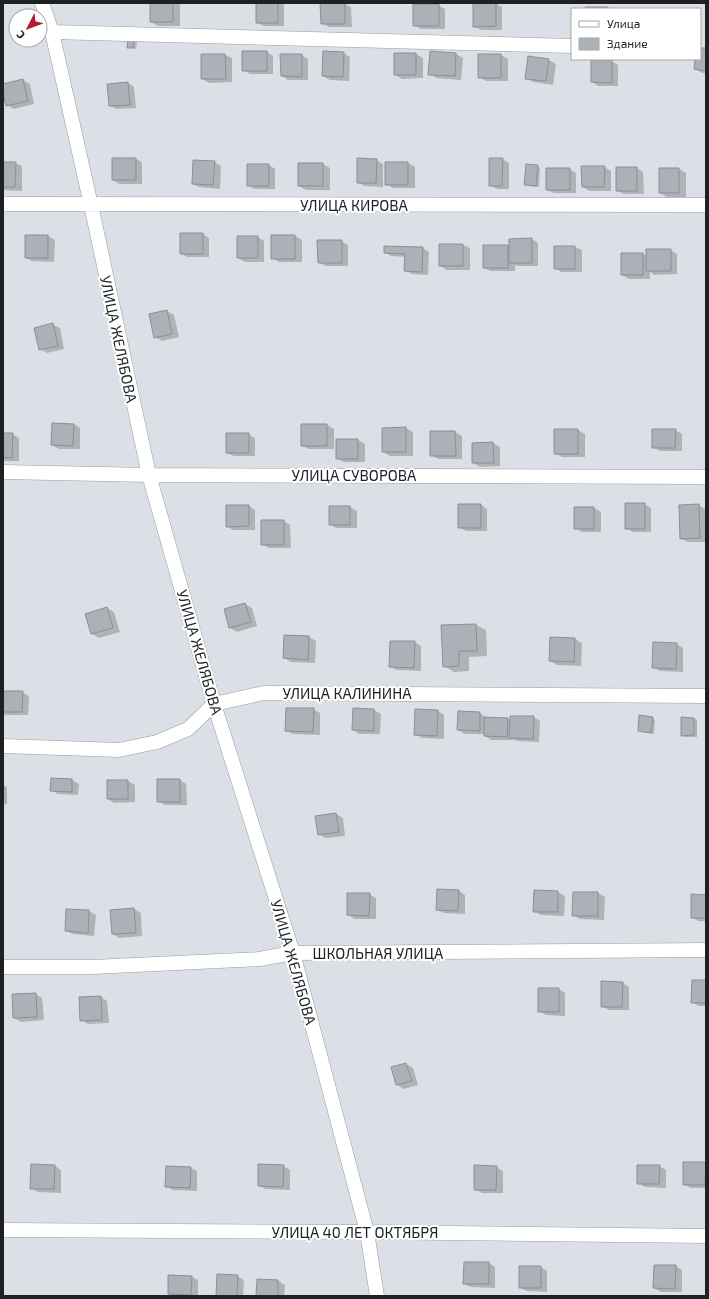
<svg xmlns="http://www.w3.org/2000/svg" width="709" height="1299" viewBox="0 0 709 1299" font-family="'Exo 2',sans-serif">
<rect width="100%" height="100%" fill="#dbe0e7"/>
<path fill="#0003" d="M151 3H180V26H158L151 22Z
M257 3H280L284 5V26H264L257 23Z
M495 3 502 7V30H481L474 26Z
M345 4 351 7 352 27H329L322 23Z
M438 5 445 9V29H421L414 25Z
M133 40 137 42 136 49 128 47Z
M700 49H706V73H702L695 69 696 59H700Z
M267 52 273 56V74H250L243 70Z
M343 53 350 57 349 81 330 80 323 76Z
M416 54 423 58V78L402 79 395 75Z
M456 54 463 58 461 80 436 78 430 74Z
M202 55H225L232 58V82L209 83 202 79Z
M301 55 308 59V80H288L282 76Z
M479 55H501L508 59V81H486L479 77Z
M549 60 556 64 553 85 533 82 526 78Z
M611 61 618 65V86H598L592 82Z
M23 80 30 84 34 104 14 109 7 105 3 85Z
M128 83 134 87 136 108 117 109 110 106Z
M136 159 142 162V184H119L113 180Z
M502 159 509 163V189H497L490 185Z
M376 160 383 164V187L364 186 358 182Z
M214 162 221 166 220 189 199 187 193 184Z
M3 163H15L22 166V191L3 190Z
M386 163H408L415 167V188H393L386 184Z
M299 164H323L330 168V190H306L299 186Z
M269 165 275 169V189H254L248 185Z
M537 166 540 168 539 187 528 186 525 184Z
M604 167 611 171V191H589L583 187Z
M637 168 643 172 644 194H624L617 191Z
M569 169 576 173V193H554L547 190Z
M660 169H679L686 173V197H667L660 193Z
M3 232 4 233V257H3Z
M203 234 209 238V257H187L181 253Z
M48 236 55 240 54 262 32 261 26 258Z
M295 236 302 240V262H279L272 258Z
M258 237 264 241V262H245L238 258Z
M532 239 538 243V266H517L515 265V271H491L484 268V246H508L510 247Z
M341 241 348 245V266H325L319 262Z
M440 245H463L470 248V270H447L440 266Z
M555 246 575 247 582 250V272H561L555 268Z
M423 248 429 252 428 275 412 274 405 270 406 257 391 256 385 252Z
M670 250 677 254V274L654 275 650 272V279H629L622 275 643 254 647 256Z
M167 311 174 315 179 337 162 341 155 337Z
M53 325 60 328 64 349 47 353 40 349Z
M74 424 80 428V449H59L52 445Z
M327 425 334 429V449H309L302 446Z
M406 428 413 432V456H390L383 452Z
M555 430H578L585 434V457H562L555 453Z
M675 430 682 434V451H660L653 447Z
M431 432H455L462 436V459H438L431 455Z
M3 434H12L19 438V461H3Z
M248 434 255 438V456H234L227 453Z
M337 440H358L365 444V462H343L337 458Z
M493 443 500 447V466L480 467 473 463V444Z
M644 504 651 508V532H633L626 528Z
M481 505 487 509V531H466L459 527Z
M699 505 705 509 706 542H688L681 538Z
M249 506 255 510V530H233L227 526Z
M350 507 357 511V528H336L330 524Z
M594 508 601 512V532H582L575 528Z
M284 521 290 525 291 548H269L262 544Z
M245 604 252 608 257 626 237 632 230 628 225 609Z
M107 608 114 612 120 632 99 638 92 634 87 614Z
M476 625 486 630 487 656 469 657V671L454 672 444 666Z
M309 637 316 641 315 663 291 662 284 658Z
M551 638 575 639 582 643 581 666 557 665 550 661Z
M415 642 421 646V671L396 670 390 666Z
M677 644 683 648V672L660 671 653 667Z
M3 692H22L29 696 28 715H5L3 713Z
M313 709 320 713V735L293 734 286 731Z
M354 709 374 710 381 714 380 734H359L353 730Z
M438 711 444 715V739L422 738 415 734Z
M480 713 486 718 507 719 511 721 534 717 540 721 539 742 517 741 513 739V740H491L485 736V734H465L458 730Z
M652 718 655 720 654 734 642 732 639 730Z
M693 718 697 720V737H685L682 735Z
M72 780 79 784 78 795 58 794 51 790Z
M180 780 186 784 187 805H165L158 801Z
M108 781H128L135 785V802L114 803 108 799Z
M3 785 7 787V804H3Z
M336 814 343 818 345 836 326 838 319 834Z
M459 891 465 895V914L444 913 437 910Z
M535 891 558 892 565 896 564 916 541 915 534 911Z
M574 893H598L605 897 604 920 580 919 573 915Z
M369 894 376 898V919H355L348 915Z
M706 896V921H698L692 917Z
M134 909 141 913 142 936 119 938 113 934 112 910Z
M89 911 96 915 94 936 73 934 66 931Z
M706 981V1006H699L692 1002Z
M623 983 629 987V1010H609L602 1006Z
M559 989 565 993V1016L546 1015 539 1011Z
M36 994 42 998 44 1020 21 1022 14 1018Z
M101 997 107 1001 109 1023 88 1024 81 1020Z
M406 1064 413 1068 418 1085 404 1089 397 1085 392 1067Z
M705 1163 706 1188H691L684 1184Z
M55 1166 61 1170V1193L38 1192 31 1188Z
M283 1166 290 1170V1190L265 1189 259 1185Z
M659 1166 666 1170V1188L645 1187 638 1183Z
M496 1167 503 1171V1193H482L475 1189Z
M191 1168 197 1171V1191L173 1190 166 1186Z
M489 1263 495 1267V1288L471 1287 464 1284Z
M676 1266 682 1270V1292H661L654 1288Z
M541 1267 547 1271V1292L527 1291 520 1288Z
M237 1276 244 1280 243 1296H217Z
M192 1277 198 1280V1296H173L169 1294Z
M278 1281 285 1285 284 1296H257Z"/>
<path fill="#acb0b7" stroke="#8b8f96" d="M150 3H173V22H150Z
M256 3H278V23H256Z
M320 3H345V24H321Z
M473 3H496V26L473 27Z
M413 4H439V26H413Z
M585 7H608V9H585Z
M128 39H134L133 48H127Z
M700 48H706V71L694 69 695 59H700Z
M242 51H267V71H242Z
M323 51 344 52 343 77 322 76Z
M430 51 456 53 455 76 428 75Z
M394 53H416V75H394Z
M201 54H225L226 79H201Z
M280 54H302V77L281 76Z
M478 54H501V78H478Z
M528 56 549 59 546 81 525 79Z
M591 60H612V83L591 82Z
M23 79 28 101 6 106 3 94V84Z
M128 82 130 105 109 106 107 84Z
M112 158H136V180H112Z
M357 158 377 159 376 183H357Z
M489 158H503L502 186H489Z
M193 160 215 161 213 185 192 184Z
M3 162H16L15 187H3Z
M385 162H408V185H385Z
M298 163H323V186H298Z
M247 164H269V186H247Z
M526 164 538 165 536 186 524 185Z
M581 166H605L604 187H582Z
M616 167H637V191H616Z
M546 168H570V190H546Z
M659 168H679V193H659Z
M180 233H203V254H180Z
M25 235H48V258H25Z
M271 235H295V259H271Z
M237 236H258V258H237Z
M532 238V263H509V239Z
M317 240H342V263H318Z
M439 244H463V266H439Z
M483 245H508V268H483Z
M384 246 423 247 422 272 404 271 405 254 384 253Z
M554 246H575V269H554Z
M646 249H671V271H646Z
M621 253H643V275H621Z
M167 310 172 334 154 338 149 314Z
M53 323 58 346 39 350 34 328Z
M52 423 74 424 73 446 51 445Z
M301 424H327V446H301Z
M406 427V452H382V428Z
M554 429H578V454H554Z
M652 429H676L675 448H652Z
M430 431H455L456 456H430Z
M3 433H13L12 458 3 457Z
M226 433H249V453H226Z
M336 439H358V459H336Z
M493 442 494 463H472V443Z
M625 503H645V529H625Z
M458 504H481V528H458Z
M699 504 700 538 680 539 679 505Z
M226 505H249V526L226 527Z
M329 506H350V525H329Z
M574 507H594V529H574Z
M261 520H284V545H261Z
M245 603 251 622 229 628 224 609Z
M107 607 113 628 91 634 85 614Z
M476 624 477 651H459V666L443 667 441 625Z
M284 635 309 636 308 660 283 658Z
M550 637 575 638 574 662 549 661Z
M390 641H415L414 668 389 667Z
M653 642 677 643 676 669 652 668Z
M3 691H23L22 712H3Z
M286 708H314L313 732 285 731Z
M353 708 374 709V731L352 730Z
M415 709 438 710 437 736 414 735Z
M458 711 480 712V731L457 730Z
M639 715 653 717 651 733 638 731Z
M510 716H534L533 739 509 738Z
M484 717 508 718 507 737 484 736Z
M681 717 694 718V735L681 736Z
M51 778 72 779V792L50 791Z
M157 779H180V802H157Z
M107 780H128V799H107Z
M336 813 339 832 318 835 315 816Z
M437 889 459 890 458 911 436 910Z
M534 890 558 891V912H533Z
M573 892H598V916H572Z
M347 893H370L369 916 347 915Z
M691 894 706 895V918H691Z
M134 908 136 933 112 934 110 910Z
M66 909 89 910 88 933 65 931Z
M692 980H706V1003H691Z
M601 981 623 982 622 1007H601Z
M538 988H559V1012H538Z
M36 993 37 1017 13 1018 12 994Z
M101 996 102 1020 80 1021 79 997Z
M406 1063 412 1081 396 1085 391 1067Z
M683 1162H706L705 1185H683Z
M31 1164 55 1165 54 1189H30Z
M258 1164 284 1165 283 1187 258 1186Z
M474 1165 497 1166 496 1190H474Z
M637 1165H660L659 1184H637Z
M166 1166 191 1167 190 1188 165 1187Z
M464 1262H489V1284H463Z
M654 1265H676L675 1289 653 1288Z
M519 1266H541V1288H519Z
M217 1274 238 1275 237 1296H216Z
M168 1275 192 1276 191 1295 168 1294Z
M257 1279 278 1280V1296H256Z"/>
<g fill="none" stroke-linecap="round" stroke-linejoin="round">
<defs>
<path id="street" d="M42 3 52 32 91 205 149 475 214 704 293 953 367 1232 377 1296
M52 32 572 46
M3 204 706 205
M3 472 149 475 706 477
M3 746 119 750 157 742 188 729 214 704 264 693 706 696
M3 967H92L259 959 293 953 706 950
M3 1230 367 1232 706 1236"/>
</defs>
<use href="#street" stroke="#989ca3" stroke-width="15"/>
<use href="#street" stroke="#fff" stroke-width="14"/>
</g>
<g text-anchor="middle" dominant-baseline="central" stroke-width="4" stroke-linejoin="round" paint-order="stroke">
<g font-size="15" fill="#1e2023" stroke="#fff">
<text x="354" y="205">УЛИЦА КИРОВА</text>
<text transform="translate(119 339) rotate(78)">УЛИЦА ЖЕЛЯБОВА</text>
<text x="354" y="475">УЛИЦА СУВОРОВА</text>
<text transform="translate(200 652) rotate(74)">УЛИЦА ЖЕЛЯБОВА</text>
<text x="347" y="693">УЛИЦА КАЛИНИНА</text>
<text x="378" y="953">ШКОЛЬНАЯ УЛИЦА</text>
<text transform="translate(294 962) rotate(74)">УЛИЦА ЖЕЛЯБОВА</text>
<text x="355" y="1232">УЛИЦА 40 ЛЕТ ОКТЯБРЯ</text>
</g>
</g>
<rect width="709" height="1299" fill="none" stroke="#1e2023" stroke-width="8"/>
<rect x="571" y="8" width="130" height="52" fill="#ffffff" stroke="#a5a6a7"/>
<rect x="579" y="21" width="20" height="6" fill="#ffffff" stroke="#a5a6a7"/>
<text x="607" y="28" font-size="12" fill="#1e2023">Улица</text>
<rect x="579" y="38" width="20" height="12" fill="#acb0b7" stroke="#a5a6a7"/>
<text x="607" y="48" font-size="12" fill="#1e2023">Здание</text>
<g transform="translate(28 28) rotate(228)"><circle r="19" fill="#ffffff" stroke="#a5a6a7"/>
<path d="M0-3L7 15L0 10L-7 15Z" fill="#b11f2e"/>
<text y="-6" font-size="11" font-weight="bold" text-anchor="middle" fill="#1e2023">С</text>
</g>
</svg>
